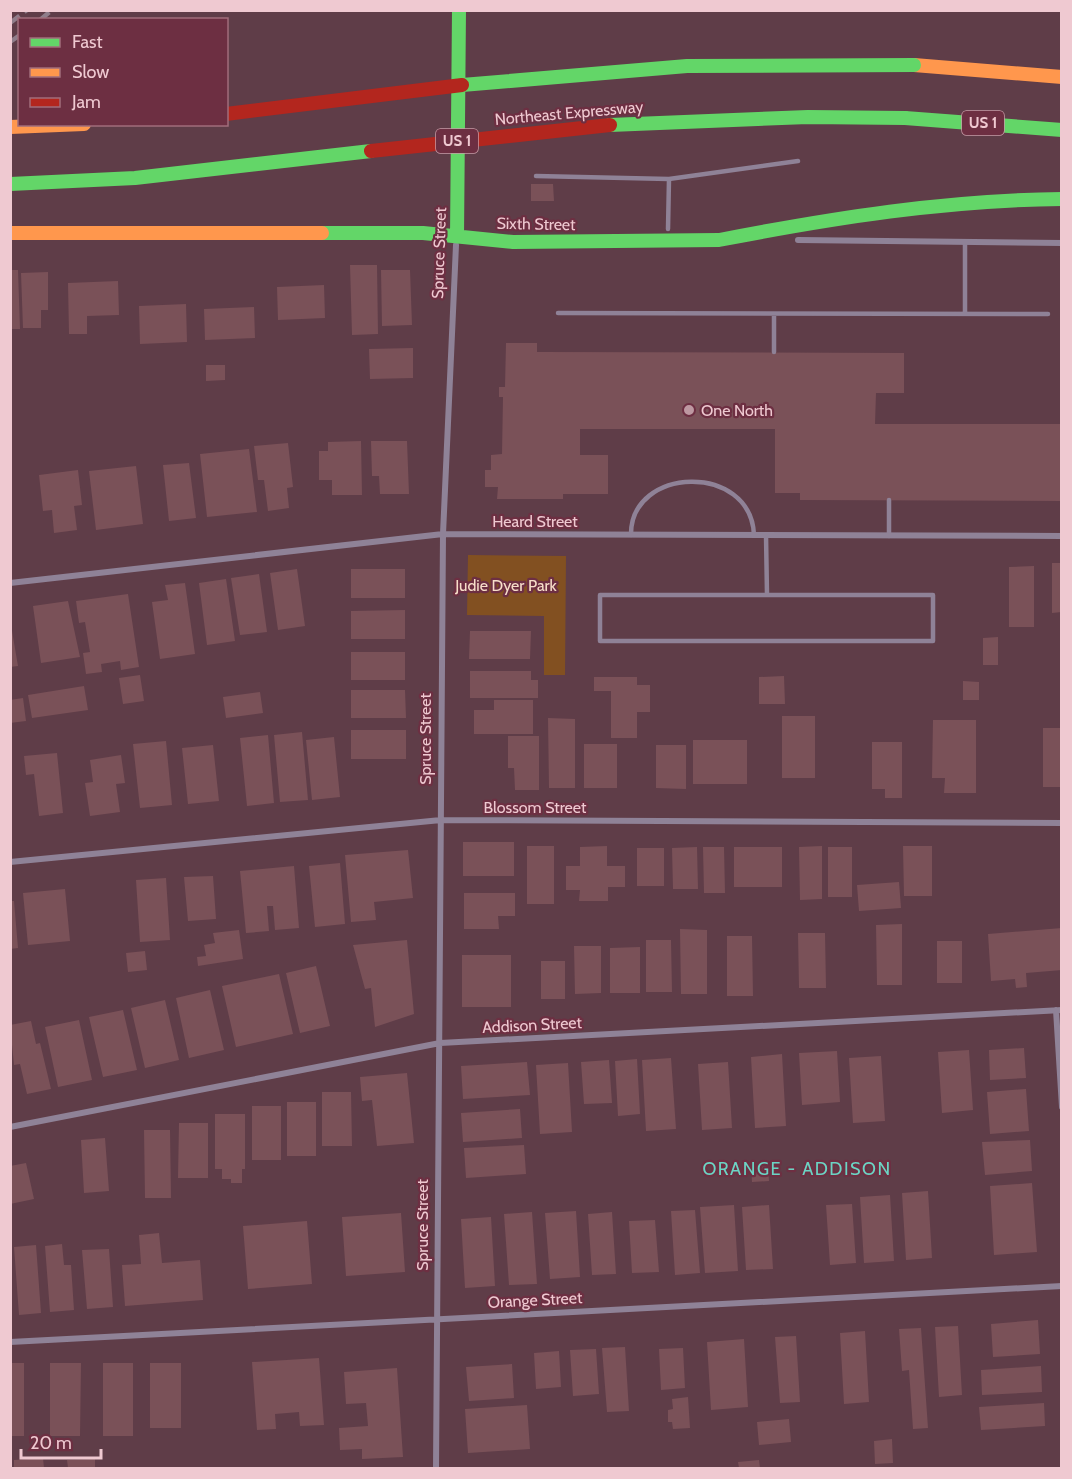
<svg xmlns="http://www.w3.org/2000/svg" width="1072" height="1479" viewBox="0 0 1072 1479" font-family="Cabin,sans-serif">
<rect width="100%" height="100%" fill="#5f3d48"/>
<path fill="#825021" d="M468 555 566 556 565 675H544V616L467 615Z"/>
<path fill="#7a5158" d="M531 184H553L554 201H531Z
M350 265H377L378 334 352 335Z
M10 270H18L20 329H10Z
M381 270H410L412 325 382 326Z
M48 272V310H41V328H23L21 273Z
M118 281 119 315 87 316V334H69L68 283Z
M324 285 325 318 278 320 277 287Z
M186 304 187 342 140 344 139 306Z
M254 307 255 338 205 340 204 309Z
M506 343H537V352L904 353V393H876L875 424H1062V501L800 500V493H775V429H580V455H608V494H563V499H497L498 487H485V470H491V455L502 454 503 397H499V387H505Z
M413 348V378L370 379 369 349Z
M206 365H225V380L206 381Z
M361 441 362 495H332V480H319V451H328V442Z
M371 441H407L409 494H380L379 476H372Z
M288 443 293 487 287 488 289 508 268 511 264 480H258L254 446Z
M249 449 257 512 207 517 200 454Z
M189 463 196 518 169 521 163 465Z
M136 466 143 524 96 530 89 471Z
M78 470 82 505 74 506 77 530 54 533 52 510 43 511 39 475Z
M1052 563H1062V612L1052 613Z
M1034 566V627H1009V567Z
M297 569 305 626 278 630 270 573Z
M351 569H405V598H351Z
M259 574 267 632 240 635 231 578Z
M226 579 235 641 207 645 199 583Z
M185 583 195 654 160 659 152 602 168 600 165 585Z
M128 594 139 667 121 670 120 661 101 664 102 672 86 674 83 653 90 652 85 622 79 623 76 601Z
M68 601 80 657 41 663 33 606Z
M405 610V639H351V611Z
M10 619 18 666 10 667Z
M470 631H531L530 659H469Z
M998 637V665H983V638Z
M351 652H405V680H351Z
M470 671H531V680H538V698H470Z
M140 675 144 701 123 704 119 678Z
M784 676 785 704H759V677Z
M594 677H637V685H650V712H637V738H611V691H594Z
M963 681 979 682V700H963Z
M84 686 88 710 32 718 28 695Z
M351 690H405L406 718H351Z
M260 692 263 713 226 718 223 697Z
M23 698 26 721 10 723V700Z
M494 700H533V734H474V710H494Z
M782 716H815V778H782Z
M548 718 575 719V788H549Z
M933 720H976V793H944L945 778H932Z
M1043 728H1062V787H1043Z
M351 730H406V759H351Z
M302 732 308 800 280 802 274 735Z
M268 735 274 803 247 806 240 738Z
M508 736H539V790H515L514 768H508Z
M334 737 340 797 312 800 306 740Z
M693 740H747V784H693Z
M166 741 172 805 140 808 133 744Z
M872 742H902V798H885V789H872Z
M584 744H617V788H584Z
M213 745 219 801 188 804 182 748Z
M656 745H686V789L656 788Z
M57 753 63 813 39 816 34 774 26 775 24 756Z
M121 755 125 783 116 784 120 812 90 816 85 783 93 782 90 760Z
M463 842H514V876H463Z
M527 846H554V904H527Z
M607 846V866H625V887H608V901H579L580 890H566V866H580V847Z
M822 846V899L800 900 799 847Z
M903 846H932V896H904Z
M697 847 698 889H673L672 848Z
M703 847H724L725 893H704Z
M734 847H782V887H734Z
M828 847H852V897H828Z
M637 848H664V886H637Z
M408 850 413 898 374 902 376 920 351 922 345 855Z
M340 863 345 924 315 927 309 866Z
M294 866 299 928 275 930 273 906H267L269 931 246 933 240 871Z
M213 876 216 919 188 921 184 877Z
M166 878 170 940 140 942 136 880Z
M899 882 901 908 859 911 857 885Z
M65 889 70 941 28 945 23 893Z
M464 893H515V916H498L499 929H464Z
M10 901H14L18 948 10 949Z
M902 924V985H877L876 925Z
M1062 928V970L1026 973 1027 987 1016 988 1015 979 991 981 988 934Z
M680 929 707 930V994H681Z
M239 930 243 959 198 966 197 957 206 956 204 945 215 943 213 933Z
M798 933H825L826 988H799Z
M727 936H752L753 996H727Z
M407 940 414 1014 375 1027 371 988 365 989 353 945Z
M646 940H671L672 992H646Z
M937 941H962V983H937Z
M574 946H601V993L575 994Z
M640 947V993H610V948Z
M145 951 147 970 128 972 126 953Z
M462 955H511V1007H462Z
M541 961H565V999H541Z
M316 966 330 1026 300 1033 286 973Z
M279 974 293 1034 236 1047 222 986Z
M210 990 224 1050 189 1058 176 998Z
M165 1000 179 1060 145 1068 131 1008Z
M123 1010 137 1070 103 1077 89 1017Z
M79 1020 92 1080 58 1087 45 1027Z
M31 1021 36 1044 40 1043 51 1089 27 1094 20 1064 14 1065 10 1025Z
M1024 1048 1026 1078 990 1080 989 1050Z
M969 1050 973 1110 942 1113 938 1052Z
M837 1051 840 1102 802 1105 799 1053Z
M782 1054 786 1126 755 1128 751 1057Z
M881 1056 885 1121 853 1123 849 1058Z
M671 1058 676 1129 646 1131 642 1060Z
M637 1059 640 1114 618 1116 615 1061Z
M609 1060 612 1103 584 1104 581 1062Z
M527 1062 530 1095 463 1099 461 1066Z
M728 1062 732 1128 702 1130 698 1064Z
M568 1063 572 1132 540 1134 536 1065Z
M407 1073 414 1143 377 1146 372 1100 362 1101 360 1077Z
M1026 1089 1029 1131 990 1134 987 1092Z
M322 1092H351L352 1146H322Z
M287 1102H316V1156H287Z
M252 1106H281V1160H252Z
M520 1109 522 1138 463 1142 461 1113Z
M215 1114H245V1169H242V1183H231V1179H222V1169H215Z
M179 1123H208V1178H178Z
M144 1130H170L171 1198H145Z
M105 1138 109 1191 84 1193 81 1140Z
M1030 1140 1032 1171 985 1175 982 1142Z
M524 1145 526 1174 466 1178 464 1148Z
M26 1163 34 1199 10 1204V1166Z
M768 1166 769 1181 752 1182 751 1167Z
M1032 1183 1037 1252 994 1255 990 1186Z
M928 1191 932 1258 906 1260 902 1193Z
M890 1195 894 1261 864 1263 860 1197Z
M852 1204 856 1263 830 1265 826 1205Z
M734 1205 738 1271 705 1273 700 1207Z
M769 1205 773 1269 746 1270 742 1207Z
M695 1210 700 1273 675 1275 671 1211Z
M576 1211 580 1277 550 1279 545 1213Z
M532 1212 537 1284 509 1285 504 1214Z
M612 1212 616 1274 592 1275 588 1214Z
M401 1213 405 1272 346 1276 342 1217Z
M491 1217 495 1286 465 1288 461 1219Z
M655 1220 659 1272 632 1273 629 1221Z
M307 1221 312 1284 248 1289 243 1226Z
M159 1233 162 1263 200 1260 203 1300 125 1306 122 1265 141 1264 139 1235Z
M62 1244 64 1265H71L74 1310 50 1312 45 1246Z
M36 1245 41 1313 19 1315 14 1247Z
M109 1249 113 1307 87 1309 82 1250Z
M1038 1320 1040 1354 993 1357 991 1324Z
M958 1326 962 1395 939 1397 935 1327Z
M921 1328 928 1428 913 1429 909 1370 902 1371 899 1329Z
M865 1331 869 1402 844 1404 840 1333Z
M796 1336 800 1402 780 1403 775 1337Z
M744 1339 748 1407 711 1410 707 1342Z
M625 1347 629 1411 607 1412 602 1348Z
M683 1348 685 1388 661 1390 659 1349Z
M596 1349 599 1394 573 1396 570 1350Z
M559 1351 561 1387 536 1389 534 1353Z
M319 1358 324 1425 300 1426 299 1412 275 1414 276 1429 257 1430 252 1362Z
M10 1363H24V1436H10Z
M50 1363H81L80 1436H50Z
M103 1363H133V1436H103Z
M150 1363H181V1428H150Z
M512 1364 514 1398 469 1401 466 1367Z
M1041 1366 1042 1392 982 1395 981 1370Z
M397 1368 403 1457 362 1459V1449L340 1450 339 1428 368 1426 366 1403 346 1404 344 1372Z
M688 1397 690 1428 673 1429 672 1422H668V1410L673 1409 672 1399Z
M1044 1403 1045 1426 981 1430 979 1407Z
M527 1405 530 1449 468 1453 465 1409Z
M789 1419 791 1442 759 1445 757 1422Z
M892 1439 893 1463 875 1464 874 1441Z
M43 1458 44 1468H14V1460Z
M95 1459V1468H68L67 1460Z
M759 1460 760 1468H739L738 1462Z"/>
<g fill="none" stroke-linecap="round" stroke-linejoin="round">
<path stroke="#8f8297" stroke-width="4.5" d="M536 176 669 179
M668 229 669 179 798 161
M965 242V314
M558 313 1048 314
M774 352V314
M631 535C630 466 751 462 754 535
M766 535 767 595
M889 536V500
M600 595H933V641H600Z"/>
<path stroke="#8f8297" stroke-width="6" d="M798 240 1062 243
M10 583 443 534 1062 536
M10 862 441 820 1062 823
M1056 1010 1062 1107
M10 1127 440 1043 1062 1010
M10 1342 1062 1286
M436 1468 443 534 456 245"/>
<path stroke="#63d668" stroke-width="14" d="M905 118 1062 130
M322 233H423L513 242 719 240
M457 236 459 10
M719 240C833 218 946 200 1062 199"/>
<path stroke="#ff974d" stroke-width="14" d="M914 65 1062 77
M10 127 84 124
M10 233H322"/>
<path stroke="#8f7d8a" stroke-width="4.5" stroke-dasharray="12 6" stroke-linecap="butt" d="M40 20 52 10
M10 23 27 10
M10 42 20 35"/>
<path stroke="#63d668" stroke-width="14" d="M462 85 687 66 914 65
M610 125 808 117 905 118
M10 184 135 178 371 151"/>
<path stroke="#b3261e" stroke-width="14" d="M226 114 462 85
M371 151 610 125"/>
</g>
<circle fill="#bd98a1" stroke="#6d2f42" stroke-width="2" cx="689" cy="410" r="6"/>
<g text-anchor="middle" dominant-baseline="central" stroke-width="4.5" stroke-linejoin="round" paint-order="stroke">
<g fill="#6d2f42" stroke="#c89ba6" stroke-width="1.5">
<rect x="962" y="111" width="42" height="24" rx="4.5"/>
<rect x="436" y="129" width="42" height="24" rx="4.5"/>
</g>
<g font-size="15" font-weight="bold" fill="#efc9d1">
<text x="983" y="123">US 1</text>
<text x="457" y="141">US 1</text>
</g>
<g font-size="16" fill="#efc9d1" stroke="#6d2f42">
<text transform="translate(569 113) rotate(-5)">Northeast Expressway</text>
<text transform="translate(536 224) rotate(1)">Sixth Street</text>
<text transform="translate(439 253) rotate(-88)">Spruce Street</text>
<text x="535" y="521">Heard Street</text>
<text transform="translate(425 739) rotate(-90)">Spruce Street</text>
<text x="535" y="807">Blossom Street</text>
<text transform="translate(532 1025) rotate(-3)">Addison Street</text>
<text transform="translate(422 1225) rotate(-90)">Spruce Street</text>
<text transform="translate(535 1300) rotate(-3)">Orange Street</text>
</g>
<g font-size="16" fill="#efc9d1" stroke="#6d2f42" text-anchor="start">
<text x="701" y="410">One North</text>
</g>
<g font-size="16" fill="#f7dec9" stroke="#6d2f42">
<text x="506" y="585">Judie Dyer Park</text>
</g>
<g font-size="18" letter-spacing="1.5" fill="#6cd4c4" stroke="#6d2f42">
<text x="797" y="1169">ORANGE - ADDISON</text>
</g>
</g>
<rect width="1072" height="1479" fill="none" stroke="#efc9d1" stroke-width="24"/>
<rect x="18" y="18" width="210" height="108" fill="#6d2f42" stroke="#a16d7b" stroke-width="1.5"/>
<rect x="30" y="38" width="30" height="9" fill="#63d668" stroke="#a16d7b" stroke-width="1.5"/>
<text x="72" y="48" font-size="18" fill="#efc9d1">Fast</text>
<rect x="30" y="68" width="30" height="9" fill="#ff974d" stroke="#a16d7b" stroke-width="1.5"/>
<text x="72" y="78" font-size="18" fill="#efc9d1">Slow</text>
<rect x="30" y="98" width="30" height="9" fill="#b3261e" stroke="#a16d7b" stroke-width="1.5"/>
<text x="72" y="108" font-size="18" fill="#efc9d1">Jam</text>
<path d="M21 1449v9h80v-9" fill="none" stroke="#efc9d1" stroke-width="3"/>
<text x="30" y="1449" font-size="18" fill="#efc9d1" stroke="#6d2f42" stroke-width="4.5" paint-order="stroke">20 m</text>
</svg>
